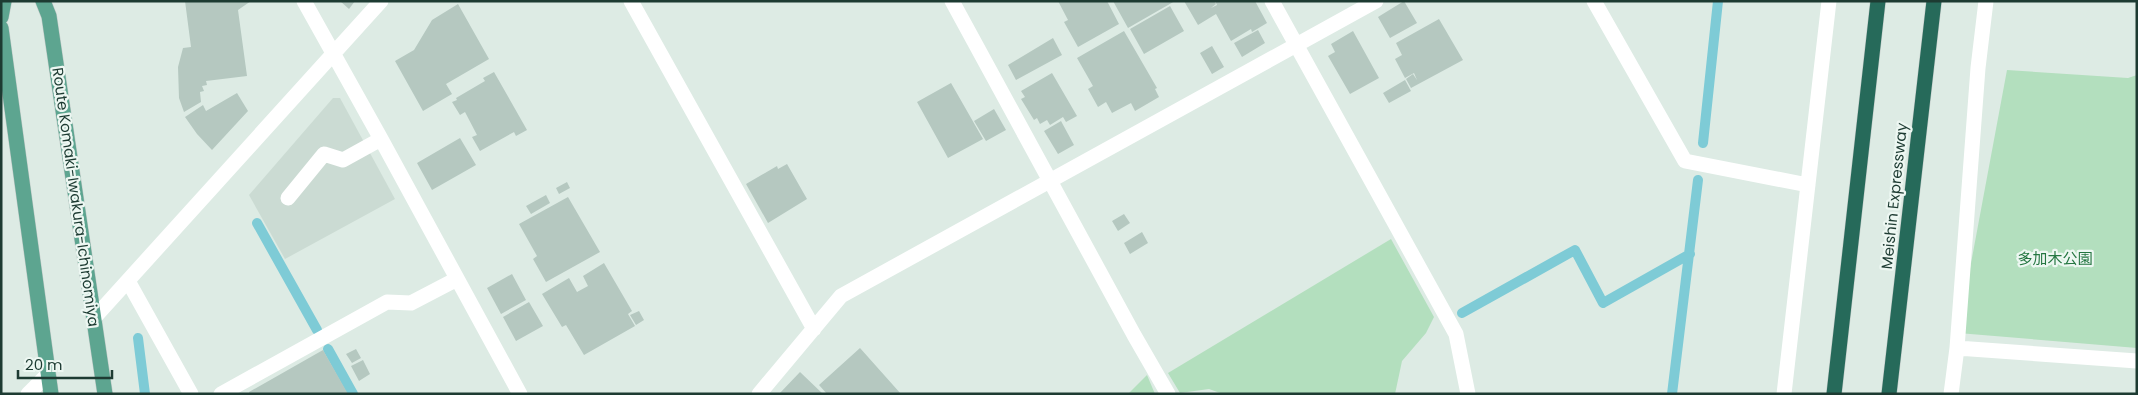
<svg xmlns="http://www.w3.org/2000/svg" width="2138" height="395" viewBox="0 0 2138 395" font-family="Poppins,'Noto Sans JP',sans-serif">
<rect width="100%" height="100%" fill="#ddebe4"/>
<path fill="#cbdbd3" d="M333 98H340L395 199 285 259 249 195Z"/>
<path fill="#b3dfbe" d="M2007 70 2128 78 2137 75V348L1958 333Z
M1391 239 1434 317 1426 333 1402 361 1395 394H1223L1209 389 1180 393 1168 373Z
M1147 375 1155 394H1128Z"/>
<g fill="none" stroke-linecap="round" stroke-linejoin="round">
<path stroke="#7ecbd6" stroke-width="10" d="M1703 143 1718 1
M257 223 317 330
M1462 313 1575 250 1603 303 1690 254
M138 338 145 394
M328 349 353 394
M1672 394 1698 180"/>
</g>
<path fill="#b5c8c0" d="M185 1H251L238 10 247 76 206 81 207 85 202 86 204 91 200 92 201 102 184 112 179 98 178 67 183 48 191 47Z
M340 1H355L349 9Z
M1058 1H1107L1119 24 1078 47 1064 22 1068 20Z
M1113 1H1175L1128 28Z
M1184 1H1214L1216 4 1211 8 1217 5 1215 1H1255L1267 23 1252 32 1251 29 1231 41 1216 14 1198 25Z
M1404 1 1417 23 1390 38 1378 17Z
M458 4 489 59 446 84 452 94 423 111 395 61 414 50 432 20Z
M1170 6 1184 31 1144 54 1130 29Z
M1439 19 1463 60 1411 88 1406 79 1413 74 1417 80 1414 73 1405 78 1395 59 1402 55 1396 43Z
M1258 30 1265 43 1242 57 1234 43Z
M1124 31 1157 88 1155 89 1159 97 1135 111 1131 103 1112 113 1106 102 1098 107 1088 89 1093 86 1077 58Z
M1353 31 1379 78 1350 94 1328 56 1335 52 1331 44Z
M1053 38 1062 55 1016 80 1008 65Z
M1212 46 1224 67 1212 74 1200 53Z
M494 72 527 130 516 136 514 132 480 151 472 137 477 135 465 112 460 115 452 102 457 100 456 98 485 81 483 78Z
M1052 73 1077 116 1066 122 1063 117 1050 125 1047 120 1040 124 1037 118 1034 120 1021 99 1025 97 1021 91Z
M1405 80 1411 91 1389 103 1383 93Z
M951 83 983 139 948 158 917 102Z
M237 93 248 111 212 150 197 134 185 117 203 105 206 111Z
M994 109 1006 130 986 141 974 121Z
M1061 121 1074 145 1058 154 1044 131Z
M460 138 476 165 432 190 417 163Z
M787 164 807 199 768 223 746 184 777 166 778 169Z
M567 182 570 188 559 194 556 188Z
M546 195 550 203 531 214 526 206Z
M568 197 600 252 546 282 533 259 537 256 519 224Z
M1124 214 1130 223 1118 231 1112 221Z
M1142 232 1148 243 1130 254 1124 243Z
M604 263 632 311 628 314 635 326 584 355 566 325 562 327 542 294 569 278 577 292 588 286 583 276Z
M512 274 526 300 501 314 487 288Z
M529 302 543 326 516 341 503 317Z
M639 311 644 320 636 325 630 315Z
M860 348 901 394H827L819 385Z
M356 349 361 358 352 363 346 354Z
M323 350 348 394H249V392Z
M363 360 370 374 359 381 351 366Z
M800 372 823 394H779Z"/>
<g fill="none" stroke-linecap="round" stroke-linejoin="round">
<defs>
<path id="major" d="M43 1 49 16 105 394
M1 17 4 1
M1 28 51 394"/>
<path id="highway" d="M1834 394 1878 1
M1889 394 1934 1"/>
</defs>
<use href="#major" stroke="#c0c8c6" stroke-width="16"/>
<use href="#highway" stroke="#c0c8c6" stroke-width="16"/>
<path stroke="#fff" stroke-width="15" d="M304 1 381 139 520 394
M631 1 814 329
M952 1 1134 335 1168 394
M1272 1 1456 334 1468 394
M1594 1 1685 161 1808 185
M288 198 324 154 343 160 381 139
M128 281 191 394
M94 318 381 1
M1957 348 2137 361
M28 394 48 374
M221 394 387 302 411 303 457 279
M759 394 841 296 1376 1
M1784 394 1829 1
M1951 394 1957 348 1978 68 1986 1"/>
<use href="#major" stroke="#5da590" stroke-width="15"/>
<use href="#highway" stroke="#266a5a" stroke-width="15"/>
</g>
<g text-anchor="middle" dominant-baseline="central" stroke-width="4.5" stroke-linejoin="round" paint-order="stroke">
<g font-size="15" fill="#1d3b32" stroke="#edf7f2">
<text transform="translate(1894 196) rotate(-84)">Meishin Expressway</text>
<text transform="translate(76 197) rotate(82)">Route Komaki-Iwakura-Ichinomiya</text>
</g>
<g font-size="15" fill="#247641" stroke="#edf7f2">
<text x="2055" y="258">多加木公園</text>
</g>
</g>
<rect width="2138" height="395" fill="none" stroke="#1d3b32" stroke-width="5"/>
<path d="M18 370v8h94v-8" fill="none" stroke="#1d3b32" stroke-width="2.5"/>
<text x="25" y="370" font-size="15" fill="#1d3b32" stroke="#edf7f2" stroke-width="4" paint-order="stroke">20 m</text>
</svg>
